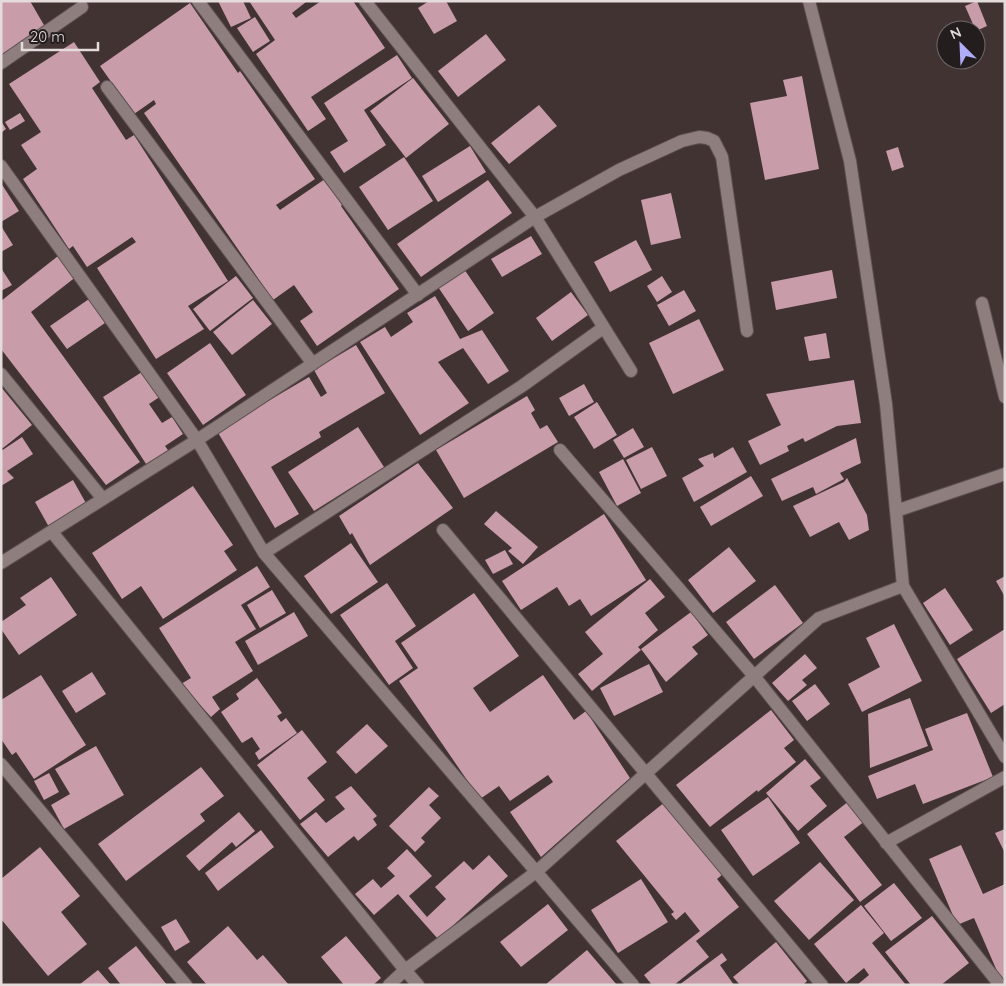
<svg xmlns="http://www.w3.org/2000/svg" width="1006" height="986" viewBox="0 0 1006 986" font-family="Quicksand,sans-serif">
<rect width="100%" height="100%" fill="#423333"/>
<path fill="#c89ca9" d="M1 1H30L48 32 1 56Z
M218 1H243L251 18 231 27Z
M249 1H306V2L292 13 296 18 321 1H353L385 48 311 97 326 119 308 131 256 54 275 40Z
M429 1H446L457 21 434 34 418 8Z
M977 1 987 26 976 31 965 6Z
M190 3 238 73 240 71 315 179 276 205 280 210 325 179 342 205 341 206 399 289 317 346 300 321 313 312 294 285 273 300 144 113 156 104 154 100 134 114 100 66Z
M255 17 270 41 253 52 237 28Z
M486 34 506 60 458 97 438 71Z
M74 42 100 82 92 88 126 140 134 135 228 281 188 306 204 329 156 359 97 268 136 242 132 237 87 267 73 246 69 249 23 179 37 169 21 145 41 132 9 84Z
M397 55 412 78 364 110 386 145 344 173 330 152 348 141 324 103Z
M802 76 819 169 765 180 750 103 787 96 783 80Z
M413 78 449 124 406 158 370 111Z
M539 105 557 126 509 164 491 143Z
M20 113 25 121 10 130 5 122Z
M1 121 6 129 1 133Z
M470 146 486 172 438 202 422 176Z
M898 147 904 167 892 171 886 151Z
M404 157 433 201 388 230 359 187Z
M488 180 512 213 421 277 397 244Z
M1 183 19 211 1 222Z
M671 193 681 238 651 245 641 200Z
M1 226 13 245 1 252Z
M531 236 542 254 502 277 491 259Z
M636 240 652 270 610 292 594 262Z
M58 256 77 276 31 312 140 462 106 485 1 349V301Z
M1 268 12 285 1 291Z
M464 269 494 313 468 331 438 287Z
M832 270 837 298 776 310 771 282Z
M236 276 253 298 210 331 193 309Z
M662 276 672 292 657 302 647 286Z
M684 290 696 311 669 326 657 305Z
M571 292 588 315 552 341 536 318Z
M435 296 460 339 482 330 509 371 488 384 463 348 438 362 469 403 420 435 360 342 385 327 391 337 413 322 407 313Z
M89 299 105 323 67 349 50 326Z
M253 300 272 324 232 355 213 332Z
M699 319 724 370 673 394 649 343Z
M826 333 830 358 809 361 804 337Z
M210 343 246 395 203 425 167 373Z
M356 345 385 393 319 432 321 437 271 467 299 514 275 528 217 431 309 377 321 397 327 393 314 370Z
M145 370 161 396 149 404 162 423 172 417 183 434 165 446 170 453 148 467 103 397Z
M854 380 861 423 837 426 805 442 803 438 787 446 789 451 760 465 748 441 781 425 766 394Z
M584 384 594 402 569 416 559 398Z
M1 387 32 425 3 448 1 446Z
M527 396 535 410 531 413 540 429 547 425 558 442 464 498 436 450Z
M597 402 617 435 594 449 574 417Z
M358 427 384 467 314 511 288 472Z
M633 428 644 447 624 458 613 440Z
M22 437 33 454 7 471 14 478 1 486V451Z
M856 438 861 463 840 473 844 479 816 494 813 487 782 501 771 479Z
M652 447 667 476 641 489 626 460Z
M733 447 747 472 694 502 682 478 704 466 698 459 713 453 714 458Z
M623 459 641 493 617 506 599 472Z
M418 463 453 508 370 565 352 533 350 535 339 516Z
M751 476 763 496 711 526 700 507Z
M847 478 867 515 869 530 849 540 839 522 810 537 793 506 844 482Z
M73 480 87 505 49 527 35 502Z
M193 486 233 545 224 551 237 570 163 619 141 586 122 599 92 553Z
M496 511 538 547 523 564 508 551 512 548 484 524Z
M604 514 646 580 591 616 580 599 569 606 557 587 521 610 502 581Z
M351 543 378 582 331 614 304 576Z
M729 547 756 581 713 613 688 580Z
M505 550 513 564 493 574 485 560Z
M257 566 270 587 241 605 256 629 235 642 253 671 212 697 220 709 211 717 181 684 191 678 159 628Z
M1005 576V597L996 581Z
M51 577 77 615 19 655 1 629V622L26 605 20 598Z
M650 579 665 597 645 613 658 630 638 647 641 650 592 691 578 674 603 654 585 632Z
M387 583 416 626 395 641 413 668 389 685 340 615Z
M775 585 803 623 754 659 726 622Z
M945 588 973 630 950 645 923 603Z
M272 590 286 613 260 628 247 605Z
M474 593 519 656 473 688 490 712 543 675 574 720 586 711 630 778 541 857 510 812 553 782 548 775 510 801 499 786 480 799 399 681 418 668 401 643Z
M294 612 308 636 258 665 245 641Z
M691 612 708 635 692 647 698 654 666 682 641 649Z
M894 624 922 681 862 712 848 684 880 667 866 638Z
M1005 629V704L991 713 957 659Z
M805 654 817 668 802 680 807 685 788 701 772 683Z
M649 664 663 692 614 716 600 688Z
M92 672 106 694 76 713 62 691Z
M41 675 86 745 34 779 16 752 12 755 1 739V700Z
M257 678 282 713 277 716 281 722 286 718 297 733 259 760 255 753 260 749 252 737 242 743 221 712 239 699 236 694Z
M815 684 830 704 807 721 792 701Z
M910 698 928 746 870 768 868 714Z
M771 710 794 740 784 748 796 762 758 792 757 790 710 827 676 785Z
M967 713 993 777 923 804 915 784 877 799 868 776 933 750 925 729Z
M367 724 388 746 356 774 336 752Z
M302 730 327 762 307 778 325 800 300 820 257 765Z
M96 746 124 795 64 829 51 805 70 794 55 769Z
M805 759 821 778 810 786 827 806 798 831 766 793Z
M201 767 224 796 200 814 205 821 126 881 98 844Z
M49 773 59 792 44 800 34 781Z
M351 786 377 816 373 819 377 825 358 841 354 836 328 857 300 824 316 812 326 823 345 809 335 797Z
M429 787 439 796 429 805 441 818 421 838 425 842 415 852 389 826Z
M768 797 800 843 753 876 721 830Z
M849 801 865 821 844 837 882 885 860 902 807 834Z
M665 802 723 874 717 879 739 907 696 941 709 957 674 985H652L644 975 700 931 685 912 676 920 671 914 674 912 616 841Z
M239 812 255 831 236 847 232 842 199 871 186 856Z
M1005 829V853L995 833Z
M261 830 274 847 218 891 205 873Z
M961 845 983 894 1005 884V985H1003L974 918 957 925 929 859Z
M40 847 80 896 61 912 87 944 48 976 1 919V879Z
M407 849 432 876 409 896 427 917 446 899 435 887 464 861 473 870 489 855 508 876 438 939 398 894 374 915 355 894 373 879 381 888 395 876 387 868Z
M820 862 854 900 809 940 774 901Z
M641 879 668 922 618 953 591 910Z
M894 883 922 918 891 941 864 906Z
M548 904 568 930 521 967 500 942Z
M861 905 884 933 872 943 906 985H857L869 975 864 968 846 983 814 944Z
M932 916 969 963 941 985H911L885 952Z
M176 919 190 942 175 951 161 927Z
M228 926 257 960 263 955 289 985H207L187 962Z
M346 936 381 978 373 985H344L321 957Z
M776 942 807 981 803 985H740L733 977Z
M136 946 167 985H121L108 968Z
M587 950 617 985H545Z
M722 953 727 960 720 965 734 985H679Z
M98 970 111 985H79Z"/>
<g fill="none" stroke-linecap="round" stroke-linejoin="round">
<defs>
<path id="minor" d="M198 1 418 295
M365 1 535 217 631 371
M809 1 850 161 886 404 903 586
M1 63 82 7
M107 87 313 364
M1 166 197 440 1 563
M982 303 1005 397
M1 374 103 499
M560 450 754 676 1000 985
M896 511 1005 474
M443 530 822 985
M52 532 405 970 536 872 819 618 903 586 1005 757
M264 553 522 386 603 328
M1 764 186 985
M886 843 1005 777
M389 985 405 970 418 985
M633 985 264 553 197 440 535 217 619 170 682 141 699 137 707 138 714 141 722 157 747 331"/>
</defs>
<use href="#minor" stroke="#5d5151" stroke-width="14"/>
<use href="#minor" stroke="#8f7e7e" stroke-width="12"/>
</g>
<rect width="1006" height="986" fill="none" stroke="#e4dbdb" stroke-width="5"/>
<g transform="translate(961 45) rotate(336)"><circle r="24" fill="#231d1d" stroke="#706969"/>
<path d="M0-4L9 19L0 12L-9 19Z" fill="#b0aefa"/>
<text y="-8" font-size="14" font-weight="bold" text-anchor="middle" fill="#e4dbdb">N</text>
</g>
<path d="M22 42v8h76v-8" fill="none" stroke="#e4dbdb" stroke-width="2.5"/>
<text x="30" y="42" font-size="15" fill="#e4dbdb" stroke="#231d1d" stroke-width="4" paint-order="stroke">20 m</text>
</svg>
